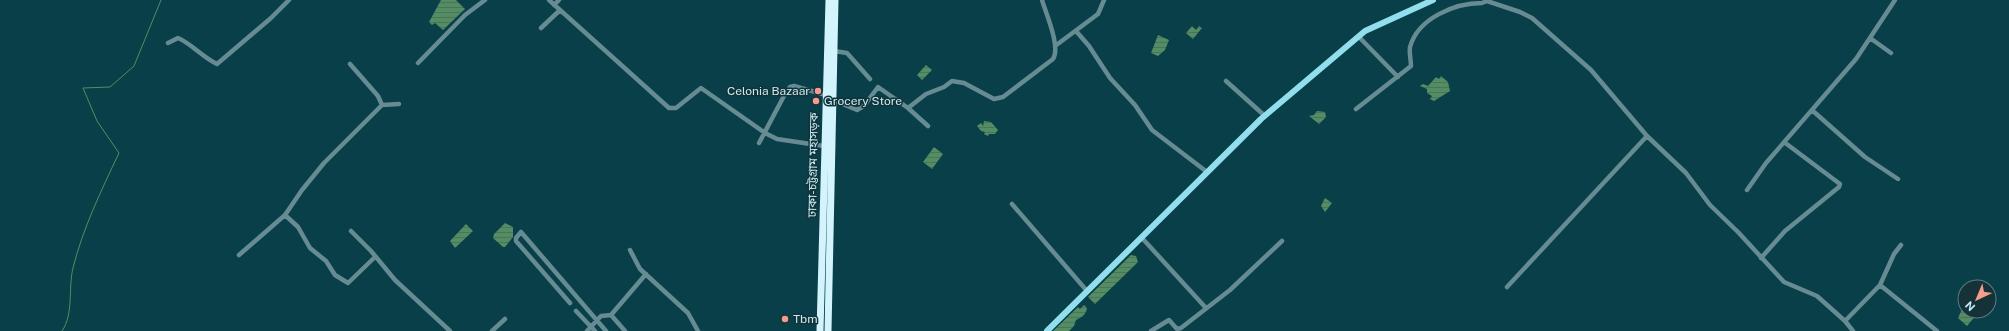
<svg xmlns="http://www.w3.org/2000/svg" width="2009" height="331" viewBox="0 0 2009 331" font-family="'Public Sans','Noto Sans Bengali',sans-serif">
<defs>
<pattern id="water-rules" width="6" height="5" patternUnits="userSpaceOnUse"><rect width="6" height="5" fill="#548d64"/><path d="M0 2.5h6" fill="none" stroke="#4b745b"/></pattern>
</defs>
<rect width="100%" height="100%" fill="#083f48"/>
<path fill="url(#water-rules)" d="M441 0H456L465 9 443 30 435 23 432 25 429 22Z
M1192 26 1196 30 1199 26 1202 28 1193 39 1186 33Z
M1158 35 1169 40 1165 50 1158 56 1151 53Z
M926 65 932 70 922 80 917 75Z
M1441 76 1448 82 1450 91 1434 101 1430 99 1432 96 1427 93V89L1420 86 1423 84 1428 86 1436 77 1439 79Z
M1317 111 1325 112 1326 117 1319 124 1309 116 1314 115Z
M984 121 991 122 998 130 995 134H989L988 136 984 134 985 132 981 131 977 126 981 123 983 126Z
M934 147 943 154 932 169 923 162Z
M1325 198 1332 203 1325 212 1321 206Z
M505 223 513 227V237L505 247H503L493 238 494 234Z
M466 224 473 231 455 248 450 241Z
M1131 255 1136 256 1138 262 1095 304 1088 297Z
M1084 305 1087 308C1086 315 1082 317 1076 320L1074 326 1069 331H1053L1078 307 1080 309Z
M1962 309 1974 311 1977 314 1967 326 1958 318Z"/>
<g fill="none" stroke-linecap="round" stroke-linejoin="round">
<path stroke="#548d64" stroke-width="1" d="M62 331C74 314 68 288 73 268 83 228 101 191 119 153L97 121 83 88 110 87 134 66 161 0"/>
<path stroke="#678b92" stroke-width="4.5" d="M549 0 669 108H676L701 88 765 133 777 139 824 146
M554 5 559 0
M541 28 559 11
M1076 31 1089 46 1110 78 1135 105 1152 130 1207 172
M1359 37 1398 77
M1870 38 1891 53
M168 43 178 38C192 44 202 57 217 64L271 18 289 0
M1055 46 1098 14 1104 0
M834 51 847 53 870 79
M418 63 465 15 485 0
M350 64 378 96 382 105
M1226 81 1265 116
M833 100 857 110 864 106 878 87 908 108 926 94 944 87 952 81 964 83 994 99 1003 97 1053 59C1061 47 1046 14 1042 0
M908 108 928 126
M1356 109 1411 66C1411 60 1409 53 1410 47 1418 18 1455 3 1482 3L1487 1 1520 12 1532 18 1591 70 1647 136 1686 173 1710 205 1738 232 1784 282 1817 296 1845 321 1853 331
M1813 111 1865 157 1898 179
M759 143 785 94 790 87 794 86 826 95
M1747 190 1766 163 1856 59 1895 0
M1012 204 1087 291
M285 215 298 227 310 248 326 261 335 275 348 283 375 257
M351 231 371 251 395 280 450 331
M1142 238 1206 308
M630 250 640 269 688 313 698 331
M239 255 285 215 302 190 324 163 382 105 399 104
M1761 258 1785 231 1839 187 1840 184 1784 142
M1880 285 1937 331
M1507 287 1647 136
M570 303 516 241V238L521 232 606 331
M576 311 595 331
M611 315 625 331
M1845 321 1880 285 1894 254 1901 245
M492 331 505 319
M587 331 601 316 611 315 646 274
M1151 331 1169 320 1177 329 1181 328 1230 290 1282 241"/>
<path stroke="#92deed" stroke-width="6" d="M1047 331 1261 119 1365 31 1433 0"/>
<path stroke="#d3f4fc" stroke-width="7" d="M820 331 829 0
M828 331 835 0"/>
</g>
<g fill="#f49d8c" stroke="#153238" stroke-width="1.5">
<circle cx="818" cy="91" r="4"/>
<circle cx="816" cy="101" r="4"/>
<circle cx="785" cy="319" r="4"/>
</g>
<g text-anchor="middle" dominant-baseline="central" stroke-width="3" stroke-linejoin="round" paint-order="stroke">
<g font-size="12" fill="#c2edf6" stroke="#153238" text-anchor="start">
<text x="810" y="91" text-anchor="end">Celonia Bazaar</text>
<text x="824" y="101">Grocery Store</text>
<text x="793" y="319">Tbm</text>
</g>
<g font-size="12" fill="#c2edf6" stroke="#153238">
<text transform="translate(813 165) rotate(-89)">ঢাকা-চট্টগ্রাম মহাসড়ক</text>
</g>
</g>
<g transform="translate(1977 299) rotate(224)"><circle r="19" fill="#153238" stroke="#5a7d84"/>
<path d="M0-3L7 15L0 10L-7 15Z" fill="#f49d8c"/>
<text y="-6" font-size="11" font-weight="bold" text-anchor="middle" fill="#c2edf6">N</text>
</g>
</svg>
